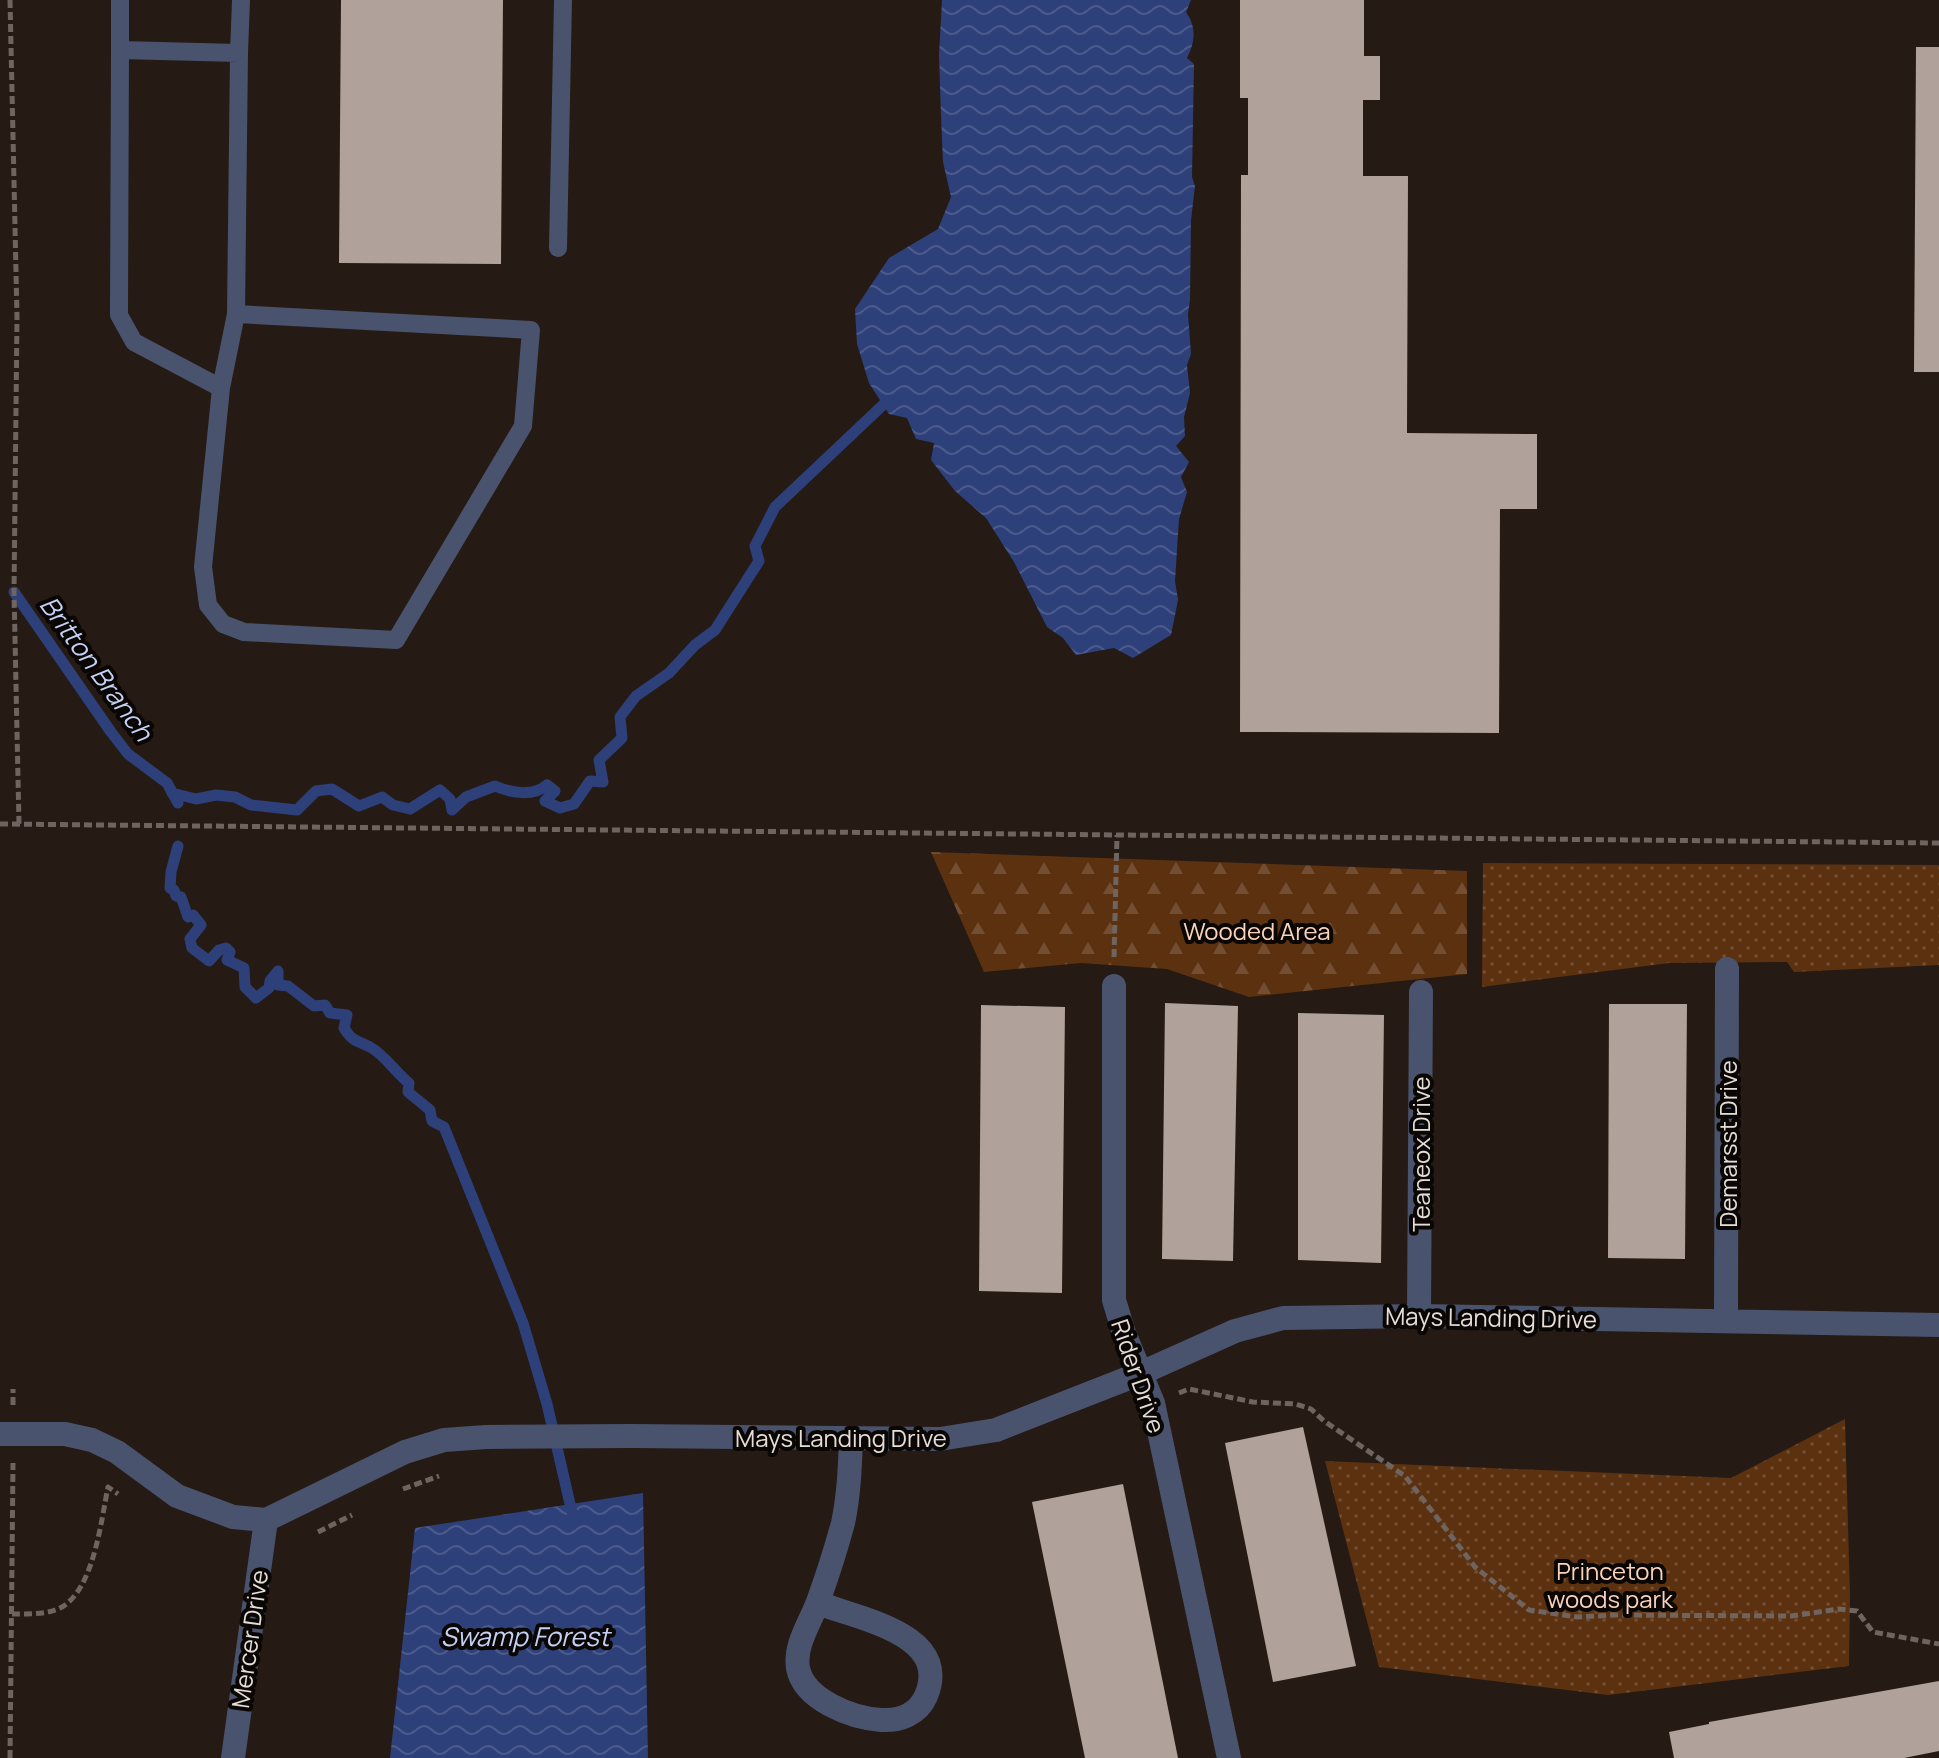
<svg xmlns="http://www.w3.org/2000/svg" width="1939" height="1758" viewBox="0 0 1939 1758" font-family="Manrope,sans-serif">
<defs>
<pattern id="forest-firs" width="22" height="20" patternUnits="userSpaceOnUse" patternTransform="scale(2)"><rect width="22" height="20" fill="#5c3110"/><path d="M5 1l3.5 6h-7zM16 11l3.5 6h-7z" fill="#734e32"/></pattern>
<pattern id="park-dots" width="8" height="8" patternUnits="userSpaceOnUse" patternTransform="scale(2)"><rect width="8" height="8" fill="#5c3110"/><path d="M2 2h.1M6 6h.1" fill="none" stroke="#734e32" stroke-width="1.8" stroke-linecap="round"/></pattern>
<pattern id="water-waves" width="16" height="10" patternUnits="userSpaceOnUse" patternTransform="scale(2)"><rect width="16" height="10" fill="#2e407a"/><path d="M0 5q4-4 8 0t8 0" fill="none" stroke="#4c5b8c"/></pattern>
</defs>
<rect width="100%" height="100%" fill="#251a14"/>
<path fill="url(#forest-firs)" d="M931 852 1467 871V974L1249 997 1167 969 1081 963 984 972Z"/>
<path fill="url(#park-dots)" d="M1483 863 1939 865V965L1794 972 1787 962 1669 963 1482 987Z
M1845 1419 1850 1595 1849 1666 1608 1695 1379 1667 1325 1461 1731 1478Z"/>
<path fill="url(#water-waves)" d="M942 0H1191L1186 12C1197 28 1195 42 1187 58L1194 64 1192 177 1195 186 1191 220 1190 300 1188 314 1191 354 1187 365 1190 393 1184 417 1185 436 1176 446 1189 462 1181 477 1187 492 1179 519 1175 581 1178 600 1171 635 1133 658 1114 648 1076 655 1063 638 1047 627 1014 562 986 518 955 491 931 460 934 443 916 439 907 418 889 414 869 383 857 344 855 309 889 258 938 229 951 197 943 162 941 116 939 55Z
M643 1493 648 1758H390L415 1528Z"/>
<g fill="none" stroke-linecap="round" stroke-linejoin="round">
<path stroke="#2e407a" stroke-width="11" d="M14 592 111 732 128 754 167 783 178 803
M172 793 196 799 216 795 235 797 251 805 297 810 316 791 332 789 359 806 382 797 393 805 410 809 440 790 450 799 452 810 466 797 495 786C511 793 533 797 547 785L555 791 545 801 560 808 574 804 590 781 603 782 599 760 622 738 620 717 636 696 669 673 695 645 715 630 759 561 755 546 775 507 884 404
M178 846 171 872 170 888 174 890 176 896 181 897 188 917 193 915 201 925 190 939 192 948 209 961 219 950 226 948 230 952 227 960 244 968 245 987 256 998 269 988 270 981 278 971V985L288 986 314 1006 325 1005 330 1013 347 1015 344 1028C353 1042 356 1040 370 1047 385 1055 396 1073 409 1083L408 1092 430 1110 432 1121 444 1127 523 1323 547 1404 573 1517"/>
</g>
<path fill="#b0a29a" d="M341 0H503L501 264 339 263Z
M1240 0H1364V56H1380V100H1363V176H1408L1407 433 1537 434V509H1500L1499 733 1240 732 1241 175H1248V98H1240Z
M1916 47H1939V372H1914Z
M1165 1003 1238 1006 1233 1261 1162 1259Z
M1609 1004H1687L1685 1259 1608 1258Z
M981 1005 1065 1007 1062 1293 979 1291Z
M1298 1013 1384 1015 1381 1263 1298 1260Z
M1303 1427 1356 1666 1273 1682 1225 1443Z
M1123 1484 1178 1758H1085L1032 1502Z
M1939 1681V1751L1904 1758H1674L1669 1732 1709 1724V1722Z"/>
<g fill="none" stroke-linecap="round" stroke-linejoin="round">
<path stroke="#6f6560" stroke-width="5" stroke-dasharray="8 4" stroke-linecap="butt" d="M10 0 17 317 14 592 19 824
M0 824 1939 843
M1114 957 1117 835
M1179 1393 1189 1389 1253 1402 1296 1404 1311 1409 1324 1421 1405 1476 1475 1567 1529 1610 1577 1617 1615 1615 1791 1616 1839 1609 1857 1611 1873 1632 1939 1644
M13 1405V1389
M403 1489 439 1476
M318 1532 352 1515
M12 1614C28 1614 47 1615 62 1607 94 1588 101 1521 108 1487L118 1494
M10 1758 13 1463"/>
<path stroke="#49536d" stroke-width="18" d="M120 0V50L239 53 241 0
M120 50 119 315 134 342 221 388 203 567 208 605 223 624 244 632 396 640 523 426 531 330 236 314
M558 248 563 0
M221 388 236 314 239 53"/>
<path stroke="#49536d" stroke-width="24" d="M1114 986V1300L1124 1333 1153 1403 1229 1758
M1419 1316 1421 992
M1726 1319 1727 969
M0 1434H65L92 1440 117 1452 177 1496 233 1517 266 1520 405 1452 444 1440 486 1437 632 1436 940 1439 996 1430 1139 1374 1235 1331 1283 1318 1419 1316 1939 1325
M818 1603C859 1619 952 1634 926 1696 918 1714 900 1721 881 1720 852 1718 804 1700 798 1668 794 1644 812 1620 819 1599 828 1574 836 1549 843 1523 849 1495 850 1466 851 1438
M233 1758 266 1520"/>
</g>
<g text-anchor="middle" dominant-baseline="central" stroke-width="8" stroke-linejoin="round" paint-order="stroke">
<g font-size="24" fill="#f9d3bc" stroke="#0a0604">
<text x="1257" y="930">Wooded Area</text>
<text x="1610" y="1570">Princeton<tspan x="1610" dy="28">woods park</tspan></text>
</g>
<g font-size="24" fill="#e4ddd8" stroke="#0a0604">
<text transform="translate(1727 1144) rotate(-90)">Demarsst Drive</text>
<text transform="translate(1420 1154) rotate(-90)">Teaneox Drive</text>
<text transform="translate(1491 1317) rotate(1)">Mays Landing Drive</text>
<text transform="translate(1139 1376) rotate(71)">Rider Drive</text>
<text x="841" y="1437">Mays Landing Drive</text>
<text transform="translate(249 1639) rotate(-82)">Mercer Drive</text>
</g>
<g font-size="26" font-style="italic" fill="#c4d1f5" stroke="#0a0604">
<text transform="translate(97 668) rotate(54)">Britton Branch</text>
<text x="525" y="1636">Swamp Forest</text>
</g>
</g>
</svg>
